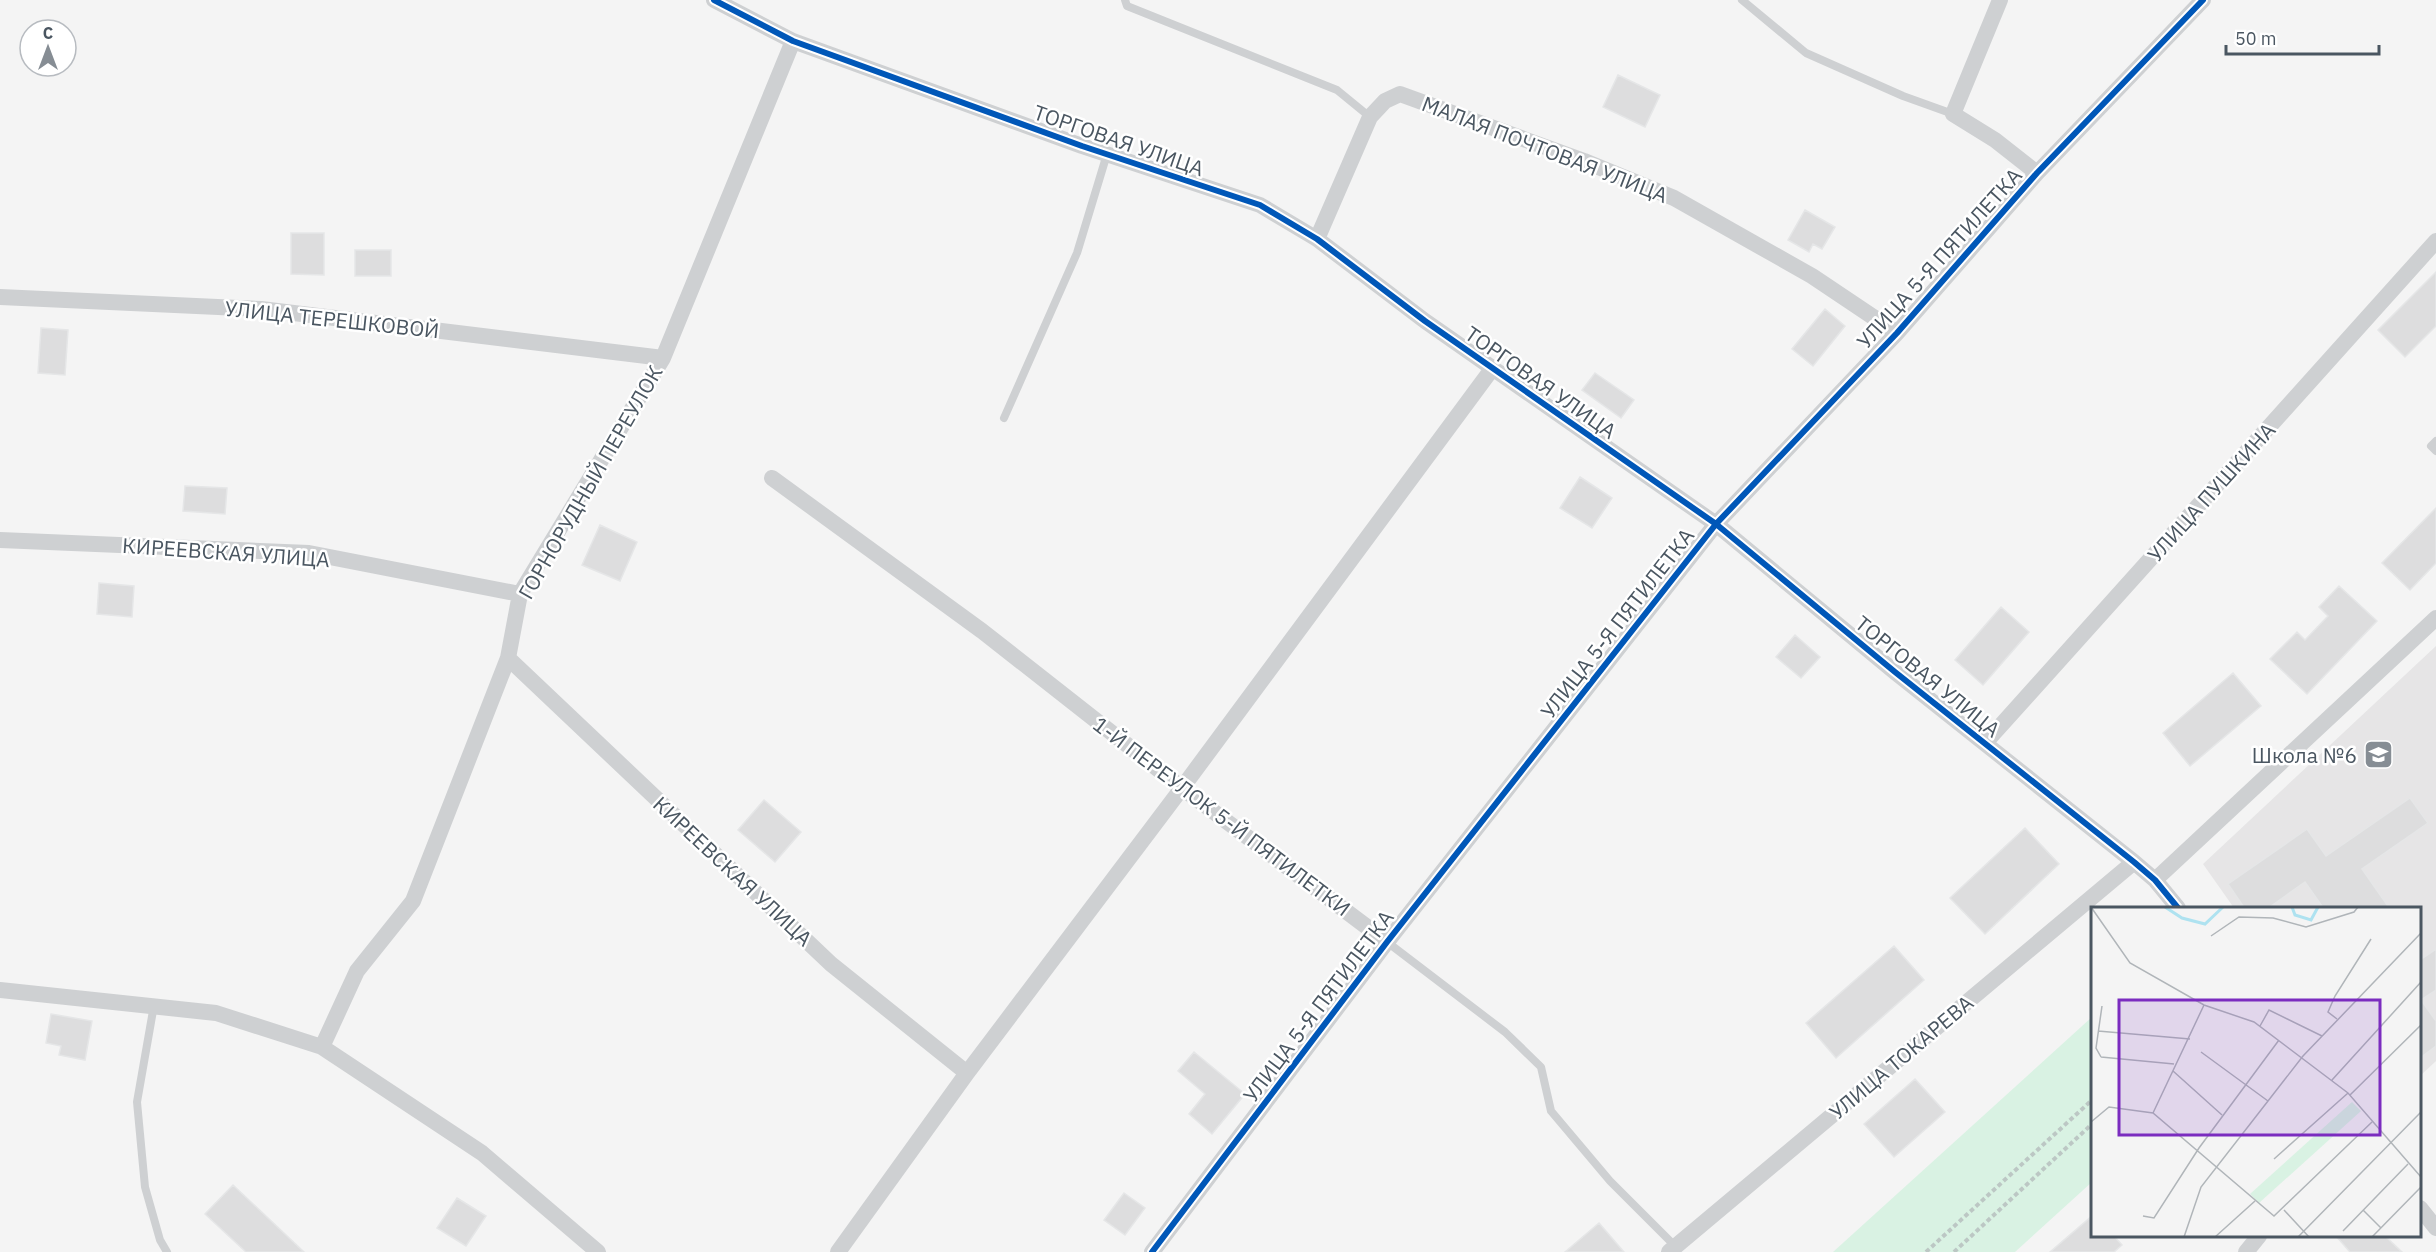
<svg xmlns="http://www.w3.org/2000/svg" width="2436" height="1252" viewBox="0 0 2436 1252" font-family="'IBM Plex Sans',sans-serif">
<rect width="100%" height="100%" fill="#f4f4f4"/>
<path fill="#e6e5e6" d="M2436 646V1061L2420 1076V908H2234L2203 864Z"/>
<path fill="#d9f2e3" d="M2092 1017V1182L2015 1252H1833Z"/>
<path fill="#ddddde" stroke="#e5e6e7" stroke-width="1.5" d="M1618 75 1660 95 1645 127 1603 107Z
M1805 210 1835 227 1822 249 1813 244 1809 252 1788 240Z
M291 233H324V275L291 274Z
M355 250H391V276H355Z
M2436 272V326L2405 357 2378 330Z
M1825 309 1845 326 1813 366 1792 349Z
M41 328 68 330 65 375 38 373Z
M1595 373 1634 400 1621 418 1582 390Z
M1580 477 1612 498 1592 528 1560 508Z
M185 486 227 488 225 514 183 511Z
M2436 508V563L2410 590 2382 563Z
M600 525 637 542 620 581 582 565Z
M99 583 134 586 132 617 97 614Z
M2339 586 2377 621 2307 694 2270 659 2297 632 2305 640 2328 616 2319 607Z
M2001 607 2029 632 1983 685 1955 660Z
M1795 635 1820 657 1801 678 1776 657Z
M2233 673 2261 706 2190 766 2163 733Z
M2410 798 2428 823 2362 869 2390 909H2324L2305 882 2267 909H2245L2228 884 2307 829 2326 856Z
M764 800 801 832 775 862 738 830Z
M2025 828 2059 864 1985 934 1950 898Z
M1894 946 1924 980 1836 1058 1806 1023Z
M2436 949V990L2421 1000 2436 1021V1046L2420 1058V960Z
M51 1014 92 1021 85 1060 59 1055 61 1046 46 1043Z
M1194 1052 1245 1094 1212 1134 1189 1114 1205 1094 1178 1071Z
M1915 1079 1945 1112 1894 1157 1864 1124Z
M233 1185 304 1252H246L205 1214Z
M1124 1193 1145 1208 1125 1235 1104 1220Z
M457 1198 486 1216 466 1246 437 1228Z
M2092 1216V1236H2114L2122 1245 2114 1252H2050Z
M1599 1223 1624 1252H1565Z
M2336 1236H2385L2402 1252H2350Z"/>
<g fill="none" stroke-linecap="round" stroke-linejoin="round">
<path stroke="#bcc7c4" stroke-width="4" stroke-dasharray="4.5 3" stroke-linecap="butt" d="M1926 1252 2092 1100
M1954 1252 2092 1124"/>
<path stroke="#ced0d2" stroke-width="8" d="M1125 0 1127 6 1337 90 1370 117
M1742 0 1806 53 1903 96 1953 114
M1004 418 1077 253 1107 154
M2436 441 2431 446 2436 451
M1387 942 1505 1032 1541 1067 1551 1111 1610 1181 1675 1246
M154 1005 137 1102 145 1187 160 1240 167 1252"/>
<path stroke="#ced0d2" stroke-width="16" d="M714 0 793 41 1082 146 1260 205 1317 239 1425 321 1716 524 1895 672 2134 862 2155 880 2178 908
M2000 0 1953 114 1995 140 2037 173
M1317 239 1370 117 1385 101 1400 94 1584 161 1674 198 1812 276 1897 333
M0 297 261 309 663 358
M772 478 982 631 1182 788 1387 942
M0 540 309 553 520 594
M508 658 831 964 967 1073
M1985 743 2436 241
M2155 880 2436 618
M0 990 216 1013 322 1047 482 1153 598 1252
M322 1047 357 971 413 901 508 658 520 594 663 358 793 41
M2420 1208 2436 1228
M838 1252 967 1073 1182 788 1492 369
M1152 1252 1387 942 1716 524 1897 333 2037 173 2203 0
M1669 1252 2134 862
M2246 1252 2259 1236"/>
<defs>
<path id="cycleway" d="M714 0 793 41 1082 146 1260 205 1317 239 1425 321 1716 524 1895 672 2134 862 2155 880 2178 908
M1152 1252 1387 942 1716 524 1897 333 2037 173 2203 0"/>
</defs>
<use href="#cycleway" stroke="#fff" stroke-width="10"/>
<use href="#cycleway" stroke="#0057b8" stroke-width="6"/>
</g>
<defs>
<symbol id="school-square" viewBox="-11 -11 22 22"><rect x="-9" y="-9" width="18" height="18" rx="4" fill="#868d94" stroke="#fff"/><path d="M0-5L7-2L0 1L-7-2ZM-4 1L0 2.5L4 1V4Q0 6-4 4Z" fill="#fff"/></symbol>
</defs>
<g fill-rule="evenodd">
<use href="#school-square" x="2362" y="738" width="33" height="33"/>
</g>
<g text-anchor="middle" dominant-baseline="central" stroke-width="5" stroke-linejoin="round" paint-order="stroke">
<g font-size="21" fill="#4a5661" stroke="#fff">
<text transform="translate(1119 140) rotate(19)">ТОРГОВАЯ УЛИЦА</text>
<text transform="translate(1545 149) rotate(21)">МАЛАЯ ПОЧТОВАЯ УЛИЦА</text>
<text transform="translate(1939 258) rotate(-48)">УЛИЦА 5-Я ПЯТИЛЕТКА</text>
<text transform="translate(332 319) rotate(6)">УЛИЦА ТЕРЕШКОВОЙ</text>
<text transform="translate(1541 382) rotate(35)">ТОРГОВАЯ УЛИЦА</text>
<text transform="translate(590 482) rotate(-60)">ГОРНОРУДНЫЙ ПЕРЕУЛОК</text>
<text transform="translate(2211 492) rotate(-48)">УЛИЦА ПУШКИНА</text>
<text transform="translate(226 552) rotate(4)">КИРЕЕВСКАЯ УЛИЦА</text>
<text transform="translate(1617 623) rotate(-52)">УЛИЦА 5-Я ПЯТИЛЕТКА</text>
<text transform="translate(1928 676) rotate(39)">ТОРГОВАЯ УЛИЦА</text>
<text transform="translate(1222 816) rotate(37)">1-Й ПЕРЕУЛОК 5-Й ПЯТИЛЕТКИ</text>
<text transform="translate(733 871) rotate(43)">КИРЕЕВСКАЯ УЛИЦА</text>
<text transform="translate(1318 1006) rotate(-53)">УЛИЦА 5-Я ПЯТИЛЕТКА</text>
<text transform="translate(1901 1057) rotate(-40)">УЛИЦА ТОКАРЕВА</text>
</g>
<g font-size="21" fill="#4a5661" stroke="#fff" text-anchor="end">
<text x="2357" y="755">Школа №6</text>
</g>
</g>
<g transform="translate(2091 907)">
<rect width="330" height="330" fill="#f4f4f4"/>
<path d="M261 195 270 204 168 296 159 287Z" fill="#d9f2e3"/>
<path fill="none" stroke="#aee2f0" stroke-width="3" d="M74 0 91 11 114 17 132 0M201 0 204 8 220 13 227 0"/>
<path fill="none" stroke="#b0b5b9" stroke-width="1.5" d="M0 0 39 56 113 98 163 115 257 186 330 270M120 29 148 10 182 11 215 20 263 5 267 0M246 112 237 105 244 89 280 32M169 119 178 103 231 129M7 124 99 132M110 145 177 194M10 150 83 157M10 150 5 141 11 99M82 164 131 208M241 173 330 75M259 188 330 118M62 206 113 98M0 215 18 200 62 206 183 309 281 215M183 252 257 186M193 303 218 330M272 303 290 321M52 309 63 311 108 241 188 133M252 324 317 257M93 330 110 280 177 194 212 149 330 26M124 330 164 294M207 330 330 205M281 330 330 280"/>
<path fill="#7b2cbf" fill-opacity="0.15" stroke="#7b2cbf" stroke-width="3" d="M28 93H289V228H28Z"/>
<rect width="330" height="330" fill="none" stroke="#4a5661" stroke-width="3"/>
</g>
<g transform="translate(48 48)"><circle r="28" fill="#ffffff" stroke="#b7bbc0" stroke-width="1.5"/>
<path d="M0-4.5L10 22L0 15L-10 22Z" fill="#868d94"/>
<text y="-9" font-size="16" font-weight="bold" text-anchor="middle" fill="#4a5661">С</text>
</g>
<path d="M2226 45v9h153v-9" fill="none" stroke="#4a5661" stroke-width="3"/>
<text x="2235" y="45" font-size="18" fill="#4a5661" stroke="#ffffff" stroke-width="4.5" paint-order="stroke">50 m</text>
</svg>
